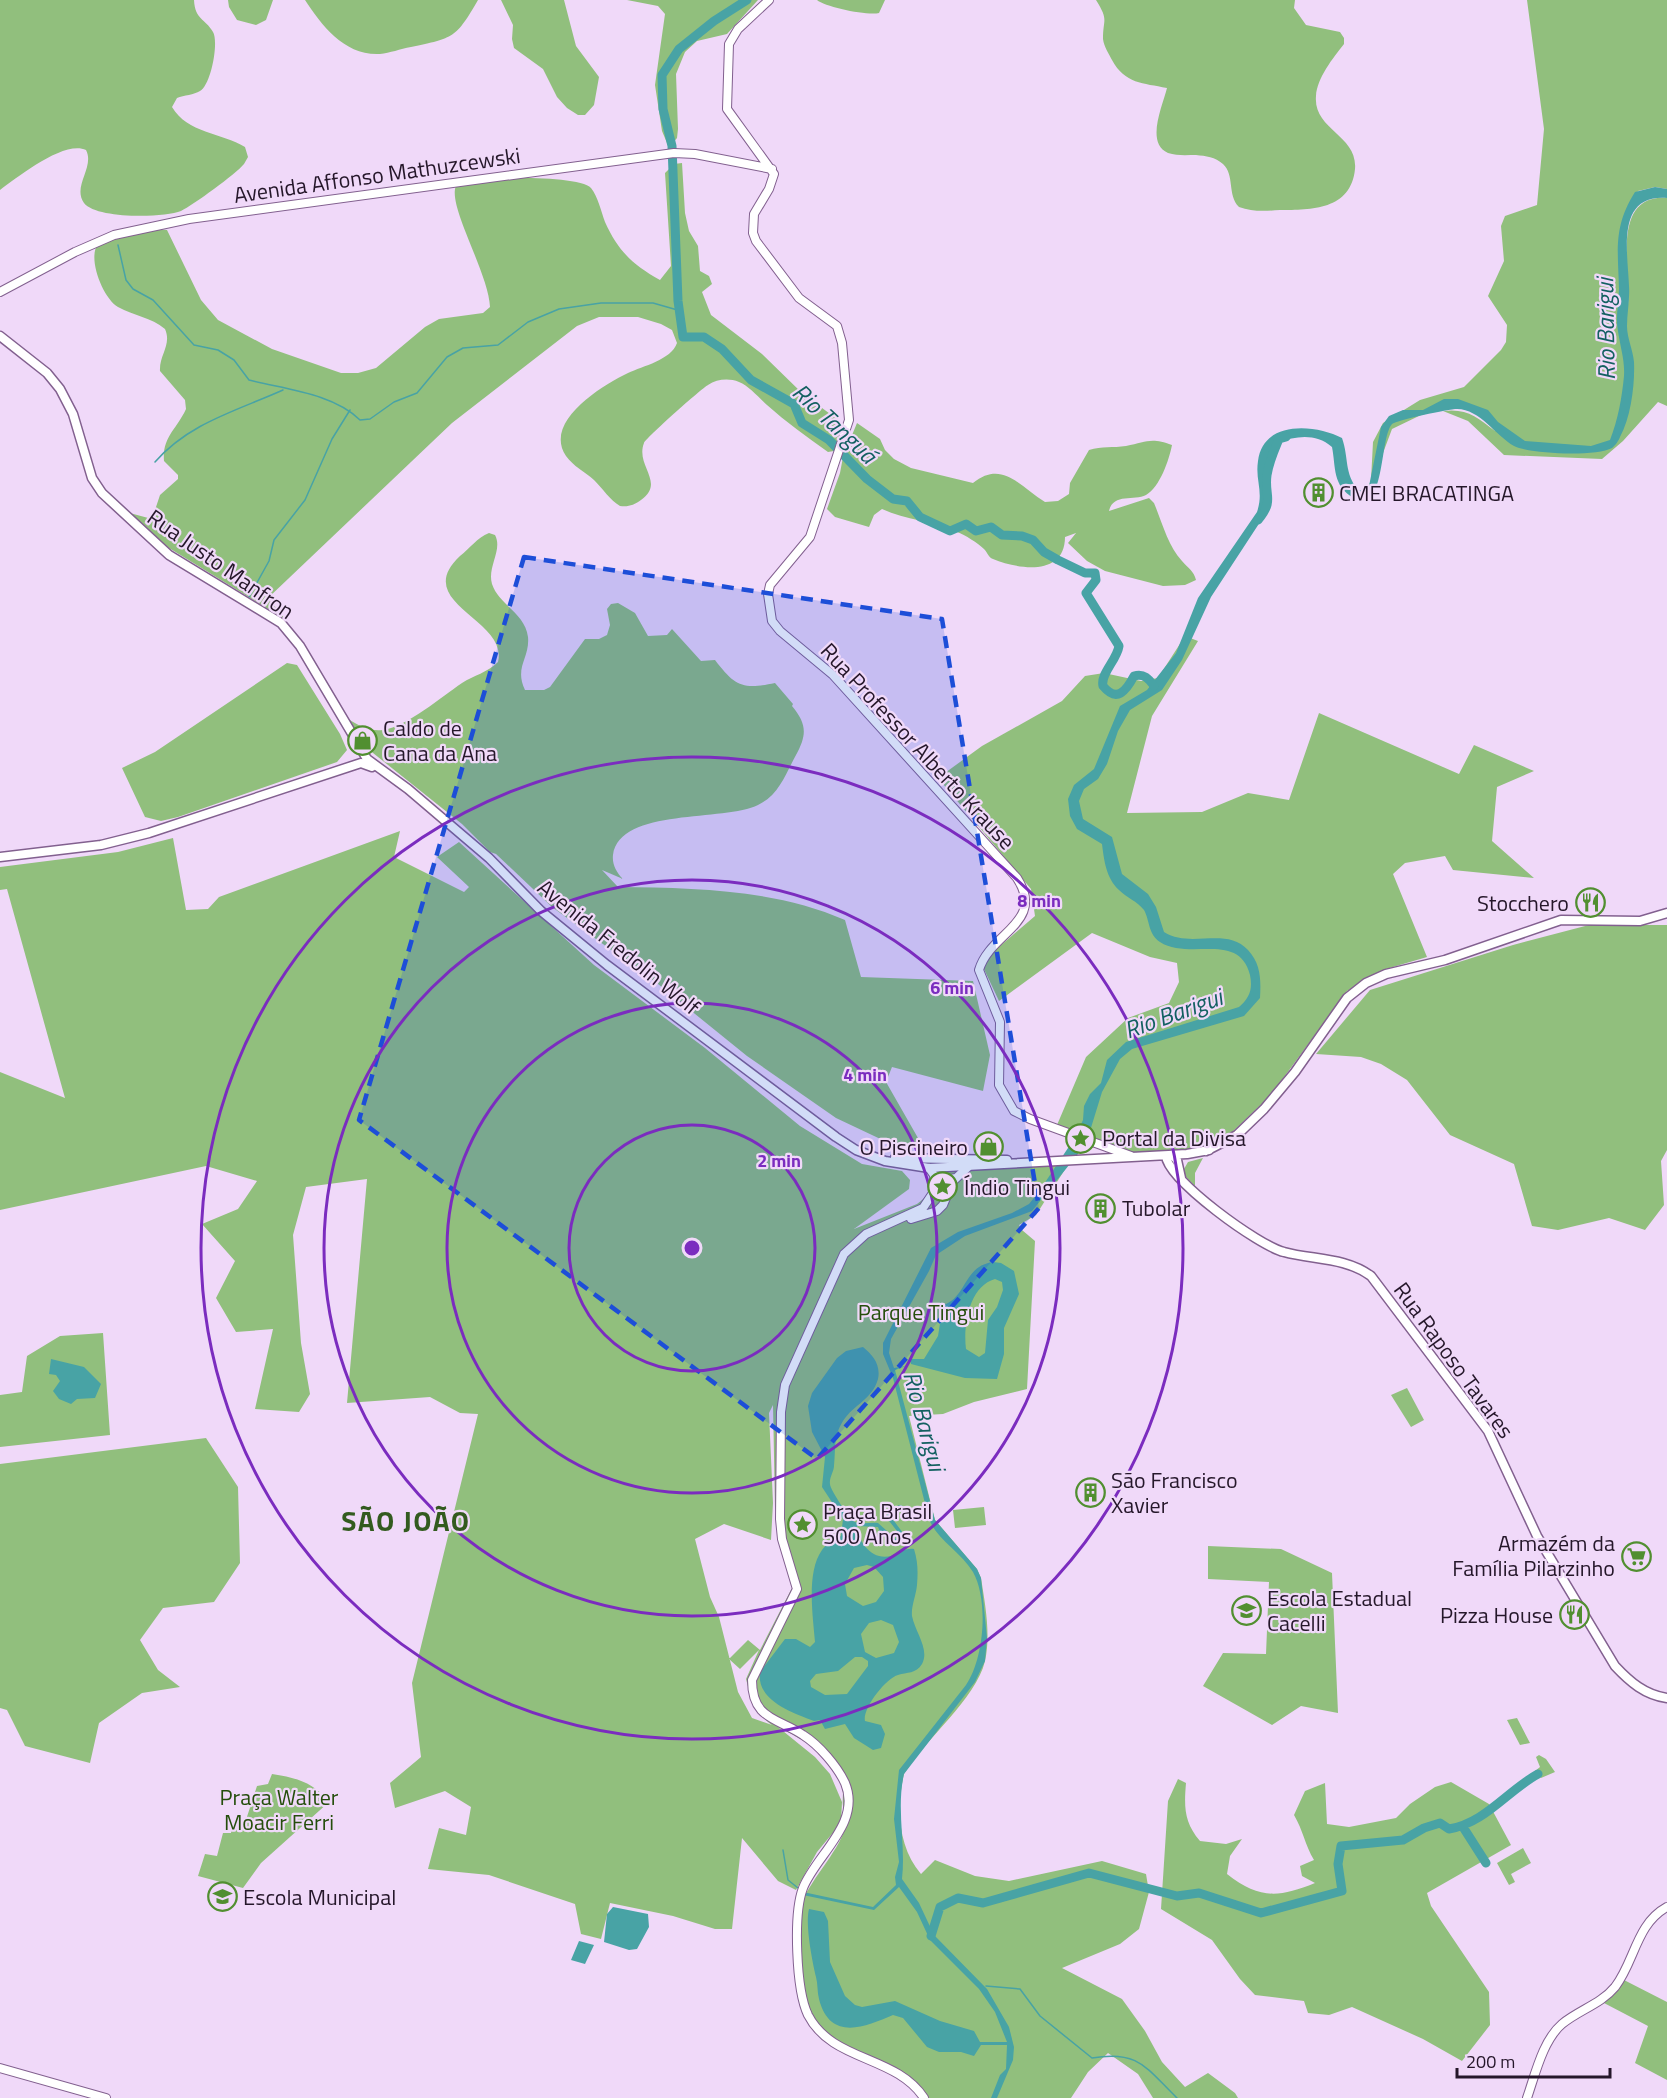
<svg xmlns="http://www.w3.org/2000/svg" width="1667" height="2098" viewBox="0 0 1667 2098" font-family="'Titillium Web',sans-serif">
<rect width="100%" height="100%" fill="#f0d9f9"/>
<path fill="#91bf7d" fill-rule="evenodd" d="M0 0H194C195 20 205 18 213 32 219 42 211 85 200 91 194 95 184 95 177 98L172 107C187 133 222 133 245 147L248 157 244 164C236 174 193 205 181 211 164 218 96 219 84 203 72 186 95 167 86 150 64 140 18 177 0 190Z
M228 0H273L266 20 256 25 237 20 229 7Z
M305 0H478C456 38 454 38 411 47 400 49 390 53 380 54 345 56 322 26 305 0Z
M501 0H564L576 46 599 77 594 105 585 115H578L567 108 557 97 543 69 514 48 512 39 513 25Z
M627 0H758L727 34 697 41 685 52 676 74 678 129 677 138 672 144 667 143 662 131 655 85 665 14 658 6Z
M817 0H885L879 13C868 16 825 7 817 0Z
M1096 0H1295L1294 8 1306 25 1340 32 1344 38V44C1333 58 1317 78 1316 96 1313 130 1358 135 1355 169 1351 210 1311 210 1280 210 1266 211 1252 212 1239 207 1227 195 1235 175 1223 164 1215 157 1206 156 1196 155 1187 155 1177 156 1168 153 1145 143 1163 105 1167 88 1143 83 1125 84 1112 60 1109 54 1104 47 1103 39 1103 18 1109 21 1096 0Z
M1527 0H1667V189L1655 187 1638 191 1625 223 1628 305C1631 271 1610 194 1667 198V406L1658 402 1623 441 1602 459 1504 455 1468 421 1443 411C1467 408 1477 417 1495 431L1468 403 1421 415 1392 429 1380 461 1376 488 1370 497 1364 498 1371 480 1373 442 1383 423 1420 400 1464 387 1501 350 1506 342 1507 325 1488 296 1504 261 1501 226 1505 216 1537 205 1544 129Z
M682 163 685 213 689 231 698 246 700 271 709 276 712 284 702 292 711 315 762 354 803 394 837 419 841 428 834 451 828 452C807 437 786 422 767 405 758 397 749 386 739 382 729 378 717 379 708 385 702 388 646 438 644 443 635 466 666 482 641 500 634 505 629 507 620 506 610 500 603 489 594 480 585 472 573 466 566 456 543 422 601 386 628 373 643 366 671 360 677 343L672 330 661 324 638 317H599L577 326 452 423 268 598 286 620 169 548 126 512 152 519 160 495 178 479V475L164 461C162 437 177 429 186 409L185 400 160 371C159 355 172 345 165 329 151 317 134 316 118 307 103 298 87 258 98 244L154 229 167 230 201 300 218 320 272 349 341 373H358L376 368 425 327 439 319 483 313 490 307C489 274 447 205 456 186 463 183 471 180 478 179 496 177 581 176 591 188 598 197 601 211 605 222 618 251 633 265 660 280L671 266 665 173 674 164Z
M857 423 880 439 885 450 894 459 911 468 973 483C1003 459 1021 488 1045 502L1058 501 1069 494 1070 483 1089 450C1102 446 1113 448 1126 446 1146 442 1151 437 1172 445 1169 460 1160 487 1146 495 1134 501 1113 493 1109 511L1149 498 1154 503C1162 522 1168 546 1182 561 1188 568 1194 571 1196 580L1185 585 1163 586 1105 571 1087 561 1068 543 1076 533 1065 537C1065 576 1020 570 993 559 988 557 988 553 984 549 978 543 965 535 957 532 933 521 906 520 882 509L874 515 869 527 835 517 827 509 840 473 843 457Z
M489 533 495 535C503 550 487 567 492 584 499 605 525 613 528 637 530 658 514 667 525 690H544L550 687 585 639H599L607 635 610 625 607 609 611 604 618 603 635 613 648 636 667 635 672 629 701 661 715 660C735 686 742 690 775 683L793 704 792 706C807 724 807 735 796 755 785 775 779 795 758 805 725 822 620 807 613 855 612 864 616 872 623 879L602 870 618 887C694 888 774 889 845 920L861 977 973 981 990 1055 983 1091 892 1067 886 1082 922 1145 891 1144 836 1118 747 1056 658 984 552 907 496 854 490 852 462 824 363 745 348 719C358 725 370 732 383 730 408 726 441 697 462 683 474 675 487 673 498 662 509 619 410 603 460 556 470 548 477 538 489 533Z
M1185 636 1198 641 1152 716 1127 813 1202 812 1248 793 1289 800 1319 713 1459 774 1474 745 1534 771 1497 787 1492 841 1534 878 1453 870 1445 856 1405 863 1393 874 1427 957 1386 969 1347 991 1271 1095 1226 1138 1194 1149 1134 1153 1057 1125 1086 1057 1128 1018 1169 1003 1179 982 1177 963 1150 957 1092 933 999 1001 983 967 985 959 1035 916 1031 889 938 778 982 746 1062 701 1085 676 1104 673 1141 681 1158 678Z
M287 663 297 665 340 734 347 750 337 762 178 817 161 821 145 817 122 768 155 752Z
M400 831 394 857 464 892 469 887 437 857 459 842 594 965 705 1048 800 1126 862 1164 902 1171 910 1180 909 1189 854 1229 917 1204C932 1194 931 1185 929 1168L1069 1163 1036 1215 1019 1225 1022 1230 1035 1241 1027 1389 974 1402 943 1414 909 1416 935 1520 977 1569 981 1578C985 1604 991 1634 985 1661 976 1699 925 1739 904 1774 896 1808 898 1847 921 1874L935 1860 975 1876 1009 1881 1102 1861 1146 1874 1149 1892 1139 1929 1120 1944 1062 1968 1122 1999 1145 2031 1162 2062 1185 2087 1208 2073 1235 2093 1238 2098H1153L1138 2074 1108 2053 1088 2072 1071 2098H926C903 2054 819 2057 806 2002 801 1984 795 1925 800 1907 808 1882 838 1853 845 1828 847 1822 844 1812 843 1806 842 1800 844 1793 842 1787 835 1758 803 1739 778 1727L815 1757 830 1774 842 1802 841 1823 817 1852 796 1890 778 1881 742 1838 732 1929H715L673 1916 610 1903 601 1939 581 1934 575 1904 489 1875 428 1869 439 1828 466 1835 471 1807 445 1791 395 1808 390 1783 421 1757 412 1683 478 1414 460 1413 430 1397 347 1403 367 1179 306 1187 293 1235 301 1343 310 1394 299 1412 255 1409 273 1329 236 1332 216 1298 235 1261 202 1224 238 1209 257 1181 206 1166 0 1210V1072L65 1098 7 889 0 890V867L118 852 173 838 186 910 208 909 219 897ZM773 1405 775 1507 793 1586 760 1650 748 1640 729 1659 740 1669 759 1650 746 1679C751 1698 756 1714 772 1725L752 1718 738 1692 719 1617 710 1597 695 1539 724 1524 771 1540 773 1503 769 1413Z
M1589 925H1667V1150L1661 1161 1664 1205 1645 1230 1609 1218 1558 1230 1532 1226 1514 1164 1450 1135 1407 1080 1381 1064 1361 1057 1316 1054 1370 990 1513 945Z
M1203 1158 1195 1173V1186L1185 1176 1184 1169 1188 1162Z
M103 1333 110 1435 0 1447V1395L22 1392 27 1356 60 1336Z
M1407 1388 1424 1420 1411 1427 1391 1395Z
M206 1438 238 1487 240 1563 214 1602 163 1608 140 1640 158 1670 180 1687 142 1693 99 1723 90 1763 25 1746 7 1710 0 1708V1464Z
M984 1507 986 1525 955 1528 953 1510Z
M1208 1546 1281 1549 1332 1573 1338 1713 1301 1706 1272 1725 1203 1686 1223 1653 1266 1654 1269 1582 1208 1579Z
M1517 1718 1530 1743 1520 1745 1507 1720Z
M1539 1755 1546 1759 1555 1772 1541 1778 1535 1771 1540 1767 1536 1757Z
M272 1774C297 1778 313 1782 329 1802L261 1863 243 1888 198 1876 205 1854 217 1856 223 1833H231L232 1825 244 1826 257 1786 268 1784Z
M1178 1779 1186 1783C1184 1807 1184 1822 1200 1841L1226 1844 1242 1839 1230 1856 1227 1874C1259 1899 1278 1898 1315 1883L1302 1876 1300 1866 1314 1860C1305 1845 1303 1830 1294 1815L1305 1791 1325 1783 1327 1824 1349 1827 1396 1818 1410 1804 1435 1787 1451 1782 1489 1804 1511 1845 1427 1893 1431 1906 1489 1992 1490 2025 1462 2061 1423 2039 1352 2007 1329 2015 1308 2013 1304 2001 1255 1995 1240 1979 1212 1940 1161 1909 1168 1801Z
M1523 1848 1531 1863 1511 1874 1515 1882 1509 1885 1497 1863Z
M1624 1980 1667 2002V2080L1635 2063 1648 2026 1604 2003Z"/>
<path fill="#48a3a5" fill-rule="evenodd" d="M1655 187 1667 189V198C1615 194 1628 253 1629 286 1630 299 1627 313 1627 326 1627 338 1633 350 1634 362 1635 384 1631 417 1620 437 1619 440 1615 446 1612 448 1596 457 1529 454 1514 446 1496 436 1480 409 1457 409 1449 409 1397 420 1392 424 1379 439 1386 515 1354 498 1332 486 1336 467 1332 447 1316 433 1297 436 1278 442L1269 456 1264 476 1269 500 1264 516 1211 597 1182 660 1162 690 1130 710 1118 731 1107 764 1098 779 1084 789 1079 801 1083 819 1112 837 1122 874 1148 894 1156 907 1164 932C1191 949 1226 926 1248 950 1261 964 1261 980 1260 998L1244 1016 1132 1049 1120 1059 1102 1092 1086 1144 1032 1211 965 1236 936 1255 929 1271 891 1339 889 1353 894 1368 906 1366 895 1370 935 1520 977 1569 981 1578 987 1638 985 1661 975 1682 904 1774C896 1809 906 1844 902 1879L919 1903 934 1935 987 1989 1009 2027 1014 2047 1013 2060 997 2098H991L1000 2075 1006 2069 1007 2045H981L974 2056 961 2052H939L927 2047 903 2018 893 2015C865 2027 830 2042 819 1999 817 1992 818 1984 816 1977 812 1960 805 1924 809 1909L824 1912 828 1921 830 1962 845 1996 855 2005 862 2007 895 2001 940 2021 974 2031 980 2042H1007L995 2012 979 1989 930 1940 917 1912 899 1887 874 1910 803 1895V1892L873 1907 896 1885 895 1877 899 1862 894 1819 899 1770 966 1685C984 1659 989 1601 973 1572 961 1552 937 1540 929 1519L893 1378 883 1354V1343L931 1248 958 1232 1012 1213 1029 1204 1038 1193 1074 1139 1083 1120 1084 1106 1090 1094 1101 1083 1107 1060 1126 1042 1239 1007C1249 998 1253 990 1250 975 1239 931 1189 961 1160 942 1148 934 1150 921 1144 910 1137 901 1127 898 1119 890 1106 878 1104 860 1102 844L1077 829 1070 816 1068 799 1074 785 1094 769 1120 706 1147 690 1176 653 1198 598 1257 512C1264 491 1255 481 1258 461 1263 420 1315 424 1342 438 1349 458 1344 473 1358 490L1368 491 1381 427 1389 416 1403 410H1423L1444 399H1458L1488 410 1498 422 1525 441 1591 446 1610 440C1618 420 1622 397 1624 376 1625 360 1620 346 1618 331 1615 317 1619 303 1619 289 1618 250 1613 227 1635 192Z
M993 1262 1001 1263 1014 1271 1019 1294 1004 1328V1354L997 1379 965 1378 911 1364 910 1359H924L938 1336 943 1305C967 1298 963 1266 993 1262ZM995 1279 1002 1282 1003 1290 997 1307 988 1320 985 1353 979 1357 966 1349C963 1326 969 1286 995 1279Z
M863 1347C873 1355 881 1365 878 1379 872 1400 854 1404 843 1421 833 1437 836 1448 834 1466 834 1471 829 1478 830 1484 830 1490 850 1519 855 1522 863 1525 871 1522 878 1523L896 1539 897 1531 886 1517 891 1508 900 1505 903 1506 891 1517 903 1533V1544L898 1545 880 1532 878 1527 857 1526C858 1542 872 1561 891 1556 900 1553 904 1548 914 1549 918 1562 918 1572 917 1585 916 1596 911 1606 912 1616 915 1632 930 1649 922 1664 916 1674 907 1672 898 1675 886 1678 862 1709 865 1721L881 1725 885 1734 881 1748 873 1750 854 1738 845 1724 825 1729 820 1720 814 1721C793 1713 756 1701 760 1672L785 1639H796L810 1647 815 1642C813 1617 806 1572 822 1550 826 1544 835 1540 841 1536L843 1519 822 1487 825 1457 812 1432 808 1406 812 1393 837 1358 846 1351ZM867 1565 874 1567 883 1577 884 1591 876 1602 863 1606 847 1596 845 1584 854 1568ZM881 1620 893 1625 899 1642 894 1653 876 1658 865 1652 861 1634 869 1623ZM855 1657H862L868 1661V1666L847 1694 825 1695 811 1687 810 1681 816 1674 838 1671Z
M51 1359 84 1367 101 1384 95 1398 77 1399 71 1404 59 1399 53 1391 60 1381 56 1375 49 1374Z
M613 1907 648 1914 649 1927 637 1949 629 1950 604 1942 607 1914Z
M579 1941 594 1945 585 1964 571 1960Z"/>
<g fill="none" stroke-linecap="round" stroke-linejoin="round">
<path stroke="#48a3a5" stroke-width="1.5" d="M118 245 126 280 133 289 153 300 194 345 218 350 234 360 249 380C283 389 333 393 360 420L370 419 394 402 417 393 447 357 463 348 498 345 528 322 559 309 601 303H653L681 311
M155 462C189 423 236 411 283 390
M249 597 269 561 274 540 305 500 332 439 350 410
M783 1850 788 1880 798 1888
M986 1986 1020 1989 1040 2016 1092 2058C1139 2050 1146 2068 1177 2098"/>
<path stroke="#48a3a5" stroke-width="9" d="M747 0 714 21 679 49 662 75 663 109 672 146 678 301 683 337H704L722 349 751 380 794 404 802 423 829 440 867 479 893 499 907 501 920 517 950 531 966 524 976 531 991 527 1002 535 1022 536 1033 540 1044 552 1058 560 1085 573H1095L1096 580 1086 593 1119 646C1117 660 1100 674 1103 686 1117 703 1126 691 1134 676 1144 673 1149 679 1154 686
M1258 520C1275 500 1264 496 1267 475 1269 462 1274 451 1279 439L1286 437
M1463 1827 1486 1863
M931 1936 940 1907 958 1898 983 1903 1089 1873 1177 1896 1199 1893 1261 1913 1342 1891 1338 1864 1341 1846 1403 1840 1424 1828 1440 1823 1449 1829C1485 1823 1507 1791 1538 1774"/>
<defs>
<path id="tertiary" d="M769 0 738 29 729 44 727 109 774 174 769 189 754 214 753 233 756 241 799 298 837 326 842 343 849 420 810 537 770 585 768 594 772 621 780 631 833 675 1017 878C1046 923 990 932 979 970L1000 1022 999 1085 1014 1111 1030 1119 1131 1156
M0 292 75 252 114 235 189 219 674 153 695 154 772 169
M934 1175 943 1180 956 1178
M911 1219 937 1211 943 1205 953 1181 968 1167
M0 2068 106 2098
M924 2098C896 2055 832 2062 808 2015 796 1990 793 1914 803 1888 816 1855 862 1823 845 1783 837 1766 819 1745 803 1735 778 1718 752 1720 752 1680L797 1589 782 1539 780 1519 781 1412 785 1385 844 1254 866 1234 923 1208 935 1190 934 1175 929 1168
M1527 2098C1535 2075 1543 2040 1562 2024 1579 2010 1601 2004 1615 1987 1635 1961 1636 1924 1667 1907"/>
<path id="secondary" d="M0 336 47 373 60 389 73 414 92 478 102 493 169 555 281 623 300 646 367 759 408 789 489 858 541 911 607 965 836 1137 856 1150 885 1161 929 1168 1187 1154 1209 1150
M0 857 101 845 149 833 361 763 372 767
M1206 1151 1237 1135 1264 1109 1295 1072 1347 998 1366 983 1386 974 1445 960 1561 920 1640 921 1667 913
M1172 1155 1177 1160 1181 1178
M1166 1156C1168 1180 1259 1246 1284 1252 1313 1260 1345 1257 1371 1276L1488 1431 1537 1536 1615 1666C1630 1682 1645 1695 1667 1698
M895 1158 1007 1160"/>
</defs>
<use href="#tertiary" stroke="#82608f" stroke-width="10"/>
<use href="#secondary" stroke="#82608f" stroke-width="11"/>
<use href="#tertiary" stroke="#fff" stroke-width="8"/>
<use href="#secondary" stroke="#fff" stroke-width="8"/>
</g>
<path fill="#1d4ed8" fill-opacity="0.2" stroke="#1d4ed8" stroke-width="4.5" stroke-dasharray="12 8" stroke-linejoin="round" d="M524 557 942 619 1039 1208 817 1459 359 1120Z"/>
<g fill="none" stroke="#7b2cbf" stroke-width="3">
<circle cx="692" cy="1248" r="123"/>
<circle cx="692" cy="1248" r="245"/>
<circle cx="692" cy="1248" r="368"/>
<circle cx="692" cy="1248" r="491"/>
</g>
<defs>
<symbol id="building-ring" viewBox="-11 -11 22 22"><circle r="9.5" fill="#f0d9f9" stroke="#518f30" stroke-width="1.5"/><path d="M-4-6H4V6H1V3H-1V6H-4ZM-2.5-4.3h1.7v1.8h-1.7ZM.8-4.3h1.7v1.8H.8ZM-2.5-1h1.7V.8h-1.7ZM.8-1h1.7V.8H.8Z" fill="#518f30"/></symbol>
<symbol id="shop-ring" viewBox="-11 -11 22 22"><circle r="9.5" fill="#f0d9f9" stroke="#518f30" stroke-width="1.5"/><path d="M-5-2.5h2.3a2.7 3.5 0 0 1 5.4 0H5L5.5 6h-11ZM-1.5-2.5h3a1.5 2.3 0 0 0-3 0Z" fill="#518f30"/></symbol>
<symbol id="restaurant-ring" viewBox="-11 -11 22 22"><circle r="9.5" fill="#f0d9f9" stroke="#518f30" stroke-width="1.5"/><path d="M-5-6h1v4h1v-4h1v4h1v-4h1v5L-1.5 .5V6h-2V.5L-5-1ZM5-6V6H3V1.5H1.5Q1.5-4 5-6Z" fill="#518f30"/></symbol>
<symbol id="sight-ring" viewBox="-11 -11 22 22"><circle r="9.5" fill="#f0d9f9" stroke="#518f30" stroke-width="1.5"/><path d="M0-6L1.8-2.2L6-1.7L2.9 1.2L3.7 5.4L0 3.3L-3.7 5.4L-2.9 1.2L-6-1.7L-1.8-2.2Z" fill="#518f30"/></symbol>
<symbol id="supermarket-ring" viewBox="-11 -11 22 22"><circle r="9.5" fill="#f0d9f9" stroke="#518f30" stroke-width="1.5"/><path d="M-6-5.5h2.5l.6 2H6L4.5 2H-2.5L-4.4-4H-6ZM-1.5 3.2a1.3 1.3 0 1 0 .1 0ZM3 3.2a1.3 1.3 0 1 0 .1 0Z" fill="#518f30"/></symbol>
<symbol id="school-ring" viewBox="-11 -11 22 22"><circle r="9.5" fill="#f0d9f9" stroke="#518f30" stroke-width="1.5"/><path d="M0-5L7-2L0 1L-7-2ZM-4 1L0 2.5L4 1V4Q0 6-4 4Z" fill="#518f30"/></symbol>
</defs>
<g fill-rule="evenodd">
<use href="#building-ring" x="1302" y="476" width="33" height="33"/>
<use href="#shop-ring" x="346" y="724" width="33" height="33"/>
<use href="#restaurant-ring" x="1574" y="886" width="33" height="33"/>
<use href="#sight-ring" x="1064" y="1122" width="33" height="33"/>
<use href="#shop-ring" x="972" y="1130" width="33" height="33"/>
<use href="#sight-ring" x="926" y="1170" width="33" height="33"/>
<use href="#building-ring" x="1084" y="1192" width="33" height="33"/>
<use href="#building-ring" x="1074" y="1476" width="33" height="33"/>
<use href="#sight-ring" x="786" y="1508" width="33" height="33"/>
<use href="#supermarket-ring" x="1620" y="1540" width="33" height="33"/>
<use href="#school-ring" x="1230" y="1594" width="33" height="33"/>
<use href="#restaurant-ring" x="1558" y="1598" width="33" height="33"/>
<use href="#school-ring" x="206" y="1880" width="33" height="33"/>
</g>
<g text-anchor="middle" dominant-baseline="central" stroke-width="4.5" stroke-linejoin="round" paint-order="stroke">
<g font-size="22" fill="#25172a" stroke="#f0d9f9">
<text transform="translate(377 175) rotate(-8)">Avenida Affonso Mathuzcewski</text>
<text transform="translate(221 564) rotate(35)">Rua Justo Manfron</text>
<text transform="translate(918 746) rotate(47)">Rua Professor Alberto Krause</text>
<text transform="translate(619 947) rotate(39)">Avenida Fredolin Wolf</text>
<text transform="translate(1454 1360) rotate(54)">Rua Raposo Tavares</text>
</g>
<g font-size="22" fill="#25172a" stroke="#f0d9f9" text-anchor="start">
<text x="1339" y="493">CMEI BRACATINGA</text>
<text x="383" y="728">Caldo de<tspan x="383" dy="25">Cana da Ana</tspan></text>
<text x="1569" y="903" text-anchor="end">Stocchero</text>
<text x="1102" y="1138">Portal da Divisa</text>
<text x="968" y="1147" text-anchor="end">O Piscineiro</text>
<text x="964" y="1187">Índio Tingui</text>
<text x="1122" y="1208">Tubolar</text>
<text x="1111" y="1480">São Francisco<tspan x="1111" dy="25">Xavier</tspan></text>
<text x="823" y="1511">Praça Brasil<tspan x="823" dy="25">500 Anos</tspan></text>
<text x="1615" y="1543" text-anchor="end">Armazém da<tspan x="1615" dy="25">Família Pilarzinho</tspan></text>
<text x="1267" y="1598">Escola Estadual<tspan x="1267" dy="25">Cacelli</tspan></text>
<text x="1553" y="1615" text-anchor="end">Pizza House</text>
<text x="243" y="1897">Escola Municipal</text>
</g>
<g font-size="22" fill="#254e0c" stroke="#f0d9f9">
<text x="921" y="1312">Parque Tingui</text>
<text x="279" y="1797">Praça Walter<tspan x="279" dy="25">Moacir Ferri</tspan></text>
</g>
<g font-size="24" font-style="italic" fill="#136061" stroke="#f0d9f9">
<text transform="translate(1605 329) rotate(-91)">Rio Barigui</text>
<text transform="translate(835 423) rotate(43)">Rio Tanguá</text>
<text transform="translate(1173 1013) rotate(-20)">Rio Barigui</text>
<text transform="translate(925 1421) rotate(75)">Rio Barigui</text>
</g>
<g font-size="28" font-weight="bold" letter-spacing="1.5" fill="#335b1f" stroke="#f0d9f9">
<text x="406" y="1520">SÃO JOÃO</text>
</g>
</g>
<circle cx="692" cy="1248" r="9" fill="#7b2cbf" stroke="#f0d9f9" stroke-width="3"/>
<g font-size="18" text-anchor="middle" font-weight="bold" fill="#7b2cbf" stroke="#f0d9f9" stroke-width="4.5" stroke-linejoin="round" paint-order="stroke">
<text x="1039" y="907">8 min</text>
<text x="952" y="994">6 min</text>
<text x="865" y="1081">4 min</text>
<text x="779" y="1167">2 min</text>
</g>
<path d="M1457 2068v9h153v-9" fill="none" stroke="#25172a" stroke-width="3"/>
<text x="1466" y="2068" font-size="18" fill="#25172a" stroke="#f0d9f9" stroke-width="4.5" paint-order="stroke">200 m</text>
</svg>
